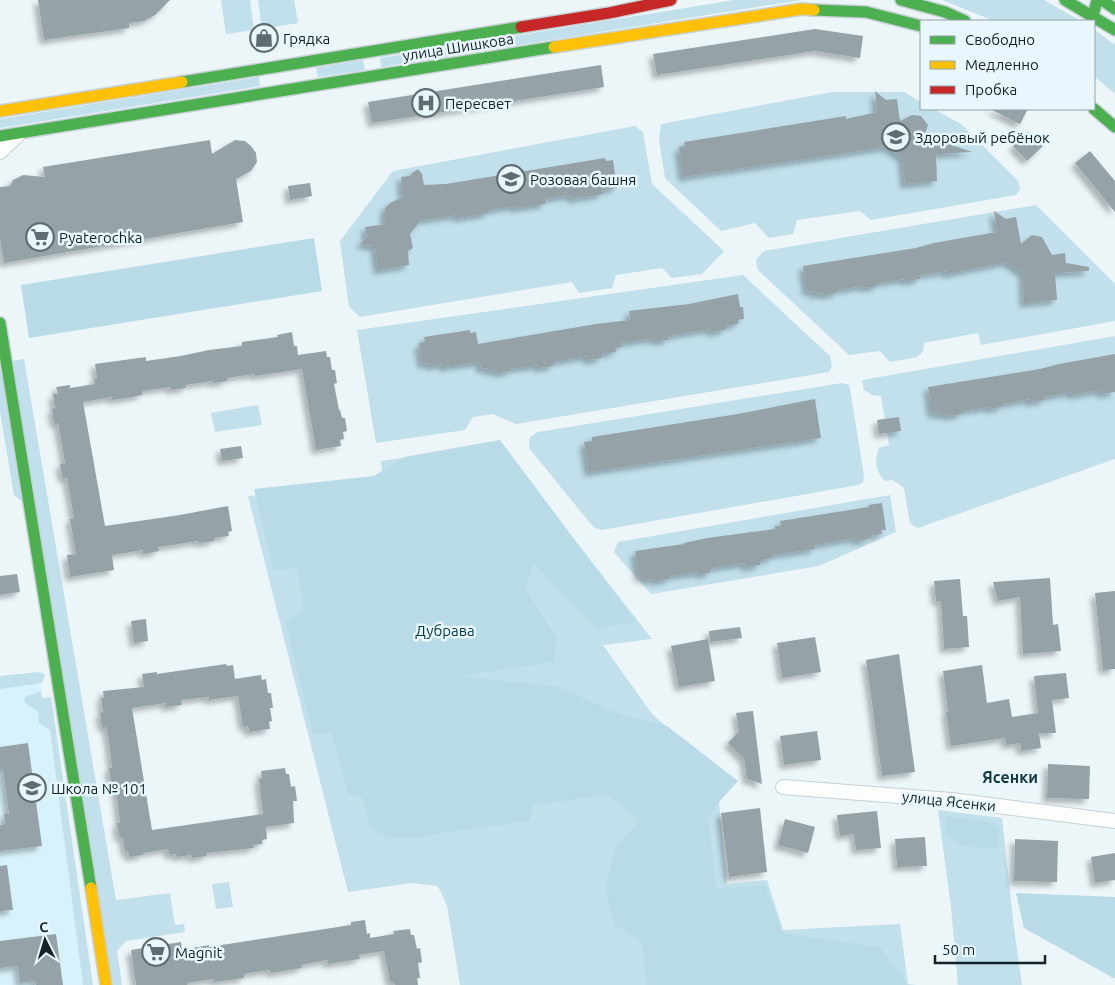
<svg xmlns="http://www.w3.org/2000/svg" width="1115" height="985" viewBox="0 0 1115 985" font-family="Ubuntu,sans-serif">
<defs>
<filter id="shadow"><feDropShadow dx="-4.5" dy="4.5" stdDeviation="2.5" flood-color="#0004"/></filter>
</defs>
<rect width="100%" height="100%" fill="#ecf5f8"/>
<path fill="#d8f2fb" d="M39 677 42 698 51 697 93 985H0V683Z"/>
<path fill="#c1e0eb" d="M221 0H250L254 30 226 34Z
M258 0H294L298 23 262 29Z
M734 0H802L381 67 380 58Z
M942 0H1044L1081 21H994Z
M1094 29 1115 45V94L1094 76Z
M363 60 365 70 318 77 316 68Z
M259 77 260 86 0 128V119Z
M832 92H904L921 102V109H933L961 124 1018 181 1020 189 1016 195 871 220 860 211 797 220 793 234 769 238 755 223 721 231 665 178 659 140 661 124Z
M635 126 643 132 652 184 724 251 702 274 672 278 662 268 616 275 612 288 579 293 572 282 360 317 349 307 340 241 393 171Z
M1036 205 1115 284V321L981 345 978 333 924 343 923 351 917 357 890 362 880 351 849 355 758 270 756 260 764 251Z
M743 275 830 356 832 366 829 372 516 424 493 414 473 417 465 430 376 443 357 330Z
M1115 336V459L918 528 910 523 904 488 893 480 885 481C876 473 874 458 879 448L889 445 881 396 872 395 864 390 862 380Z
M24 359 116 900 170 893 175 925 184 924 185 932 126 941 117 951 122 985H106L29 508 14 495 0 412V370L6 362Z
M842 383 849 385 850 389 864 476 863 482 858 485 602 530 595 528 590 523 529 448 530 437 538 432Z
M258 405 262 425 215 432 211 413Z
M500 444 652 639 603 645 652 714 712 766 719 802 727 884 767 880 783 930 900 924 908 984 916 985H460L447 906 438 886 412 883 348 892 248 496 374 484 383 480 381 461Z
M890 495 896 532 819 566 651 594 614 552 618 542Z
M38 672 43 673 45 676 42 683 0 689V676Z
M41 691 42 698 51 697 93 985H83L50 730 39 723 38 711 27 705 24 701 25 697Z
M938 810 1002 818 1014 928 1022 985H958L951 907Z
M229 882 233 907 216 909 212 884Z"/>
<path fill="#b9dbe8" d="M314 238 322 291 29 338 21 285Z
M500 440 636 622 597 629 533 563 526 590 557 639 554 662 461 676 556 686 622 715 667 726 738 781 719 802 708 820 717 888 765 886 783 933 880 947 908 985H647L642 942 615 925 605 889 616 847 639 821 609 795 533 805 530 821 442 833 425 837 389 838 370 827 363 798 348 794 331 732 313 735 285 621 304 610 297 568 274 571 254 489 374 476 404 457Z
M946 816 994 823 999 830 998 847C975 849 939 849 946 816Z
M1016 893 1115 897V979L1024 928Z"/>
<path fill="#95a3a8" filter="url(#shadow)" d="M38 0H170L155 15 144 21 129 23V28L44 40Z
M815 29 863 36 860 58 815 51 657 75 653 54Z
M601 65 604 87 372 123 368 102Z
M875 91 886 100 897 99 900 121 912 115 921 116 928 125 924 136 946 134V143L972 152 936 154 937 181 905 184 902 157 887 147 683 177 679 147 685 146 684 142 846 116V119L877 112Z
M990 109H1028L1020 124Z
M1028 132 1043 146 1027 161 1013 146Z
M210 140 212 154 235 140 245 141 251 146 256 153 257 162 251 171 236 179 243 222 4 263 0 239V187L10 186 13 180 23 175 45 177 43 167Z
M1090 151 1115 181V212L1075 163Z
M605 158 606 161 613 160 617 188 602 190 603 194 572 199 571 195 545 199 546 204 514 208V206L488 210 489 213 458 218V215L421 220 410 234 413 248 408 251 409 265 378 270 375 246 360 244 367 237 365 227 386 224 384 214 386 207 390 203 403 197 401 177 410 176 412 173 418 169 422 174 424 185 446 184Z
M310 183 312 196 290 200 288 186Z
M994 211 1006 219 1016 217 1021 244 1032 235 1042 237 1052 255 1065 253 1066 263 1089 267V271L1055 273 1057 300 1024 303 1023 273 1007 262 947 274V271L920 275V279L906 281 905 279 877 283 878 286 865 288 864 286 837 290V293L823 295V293L814 294V291L807 292 803 266 916 248 934 243 997 232Z
M738 294 740 307H743L744 319 738 320V324L725 326V330L711 332 710 329 668 336 669 340 655 341 654 338 621 343 622 347 615 348 616 352 601 354 602 358 587 360V356L553 362V366L538 368V365L510 369 511 371 498 373 497 370 489 371 488 368 481 369 480 362 443 367V364L430 366V363L422 364 419 343 425 342 424 337 470 330V333L476 332 478 344 596 324 630 320 629 311 689 304Z
M292 332 294 346H297L298 355 326 351 327 357H330L332 370H335L337 383 334 384 339 410H340L342 418H345L347 431 343 432 344 439 340 440 341 446 316 450 302 369 255 376V374L227 378V381L213 383V381L185 385 186 388 171 390 170 387 142 391V395L126 398 112 400V397L83 402 105 526 180 515 228 506 232 531 228 532 229 536 214 538V541L199 543 198 541 172 545 158 547 159 551 143 554V550L112 555 114 570 70 577 67 555 76 554 70 519 74 518 67 478 63 479 60 464 65 463 58 423H54L52 409 55 408 53 394H58L56 387 70 385V388L95 384 94 379 97 378 95 364 146 357V361L181 356 209 350 242 346V342L278 337 277 335Z
M1115 354V392L1101 394V390L1072 395V392L1044 397 1045 400 1030 402V399L1002 404V407L989 409V407L961 411 962 414 948 416 947 414 939 415 938 412 932 414 928 387 1040 369 1059 364Z
M815 399 821 438 589 472 584 442 592 441V437L738 414Z
M899 417 901 431 879 434 877 420Z
M241 446 243 458 222 461 220 449Z
M882 503 886 530H881L882 534 868 536V539L856 541 855 538 814 545 815 549 772 555 773 558 760 560V565L746 567 745 563 718 567 710 569V573L699 574V572L669 576 670 579 656 581V579L645 580V577L639 578 635 551 684 544V543L707 538 775 529V526H781L780 521 869 507 868 505Z
M17 574 20 592 0 595V576Z
M1050 578 1053 625 1058 624 1061 651 1023 654 1020 597 998 601 993 582Z
M960 579 963 616H967L969 647 944 649 941 601H936L934 581Z
M1115 591V669L1103 670 1095 593Z
M146 619 148 641 134 643 131 621Z
M740 627 742 638 710 642 709 631Z
M815 637 821 672 782 678 777 643Z
M708 639 715 681 679 687 671 646Z
M899 654 915 772 882 776 866 660Z
M226 664 227 666 233 665 235 679 261 675 262 680 266 679 268 693H271L273 708H270L272 721 269 722 270 729 249 732 248 726 243 727 238 696 209 700V697L181 700 182 705 166 707V703L132 708 152 830 263 814 259 779 262 778 261 771 285 768 286 774H289L291 787 295 786 297 801H293L294 823 266 827 267 839 262 840V844L253 845 254 848 206 853 207 856 192 858 191 855 177 857 176 854 169 855 168 849 143 853V855L129 857 128 851H125L123 837H119L117 823H120L117 797 114 782 111 783 109 768H112L109 742 106 727H102L100 713 103 712 101 698H104L103 691 144 687 142 674 157 672V674Z
M982 665 987 703 1009 699 1012 717 1038 713 1034 676 1066 673 1069 698 1052 700 1056 733H1039L1041 748 1021 751 1020 743 1006 745 1005 738 951 746 946 712H948L943 671Z
M753 711 762 784 747 779 744 759 728 743 739 731 736 713Z
M817 731 821 760 784 765 780 736Z
M28 743 42 846 0 851V825L5 824 4 814H9L3 769H0V747Z
M1048 764 1090 766 1089 799 1047 798Z
M760 808 767 872 729 877 721 813Z
M877 811 881 848 856 850 854 834 840 836 837 815Z
M785 819 815 827 808 853 778 845Z
M925 837 927 866 897 867 895 839Z
M1015 839 1058 841 1057 882 1014 881Z
M1115 853V880L1095 883 1091 857Z
M7 865 13 910 0 911V866Z
M365 920 367 934 370 933V938L394 934 393 931 410 929 411 935H414L417 949 420 948 422 962 418 963 420 978H417L418 985H395L394 982H390L384 951 359 955 360 959 328 964 327 960 301 965 302 968 271 973 270 970 244 974V978L214 982V979L187 983V985H136L131 950 181 942 182 950 209 945V947L351 925V922Z
M56 934 63 985H36L35 981 20 983 18 966 0 968V941Z"/>
<g fill="none" stroke-linecap="round" stroke-linejoin="round">
<defs>
<path id="street" d="M0 152 18 135
M783 787 951 800 1115 821"/>
<path id="fast" d="M901 0 945 12 965 21
M1065 0 1115 30
M1102 0 1115 9
M814 10 866 12 921 26
M1093 16 1097 0
M182 82 521 27
M1094 109 1115 127
M0 136 554 47
M0 323 91 888"/>
<path id="slow" d="M554 47 802 9 814 10
M0 111 182 82
M91 888 106 985"/>
<path id="jam" d="M521 27 609 13 671 0"/>
</defs>
<use href="#street" stroke="#c6d1d5" stroke-width="16"/>
<use href="#fast" stroke="#c6d1d5" stroke-width="14"/>
<use href="#slow" stroke="#c6d1d5" stroke-width="14"/>
<use href="#jam" stroke="#c6d1d5" stroke-width="14"/>
<use href="#street" stroke="#fcfefe" stroke-width="14"/>
<use href="#fast" stroke="#4caf50" stroke-width="11"/>
<use href="#slow" stroke="#ffc107" stroke-width="11"/>
<use href="#jam" stroke="#c62828" stroke-width="11"/>
</g>
<defs>
<symbol id="shop-ring" viewBox="-11 -11 22 22"><circle r="9.5" fill="#e7f7fd" stroke="#5f6c70" stroke-width="1.5"/><path d="M-5-2.5h2.3a2.7 3.5 0 0 1 5.4 0H5L5.5 6h-11ZM-1.5-2.5h3a1.5 2.3 0 0 0-3 0Z" fill="#5f6c70"/></symbol>
<symbol id="hospital-ring" viewBox="-11 -11 22 22"><circle r="9.5" fill="#e7f7fd" stroke="#5f6c70" stroke-width="1.5"/><path d="M-5-5h3v3.5h4V-5h3V5h-3V1.5h-4V5h-3Z" fill="#5f6c70"/></symbol>
<symbol id="school-ring" viewBox="-11 -11 22 22"><circle r="9.5" fill="#e7f7fd" stroke="#5f6c70" stroke-width="1.5"/><path d="M0-5L7-2L0 1L-7-2ZM-4 1L0 2.5L4 1V4Q0 6-4 4Z" fill="#5f6c70"/></symbol>
<symbol id="supermarket-ring" viewBox="-11 -11 22 22"><circle r="9.5" fill="#e7f7fd" stroke="#5f6c70" stroke-width="1.5"/><path d="M-6-5.5h2.5l.6 2H6L4.5 2H-2.5L-4.4-4H-6ZM-1.5 3.2a1.3 1.3 0 1 0 .1 0ZM3 3.2a1.3 1.3 0 1 0 .1 0Z" fill="#5f6c70"/></symbol>
</defs>
<g fill-rule="evenodd">
<use href="#shop-ring" x="248" y="22" width="32" height="32"/>
<use href="#hospital-ring" x="410" y="87" width="32" height="32"/>
<use href="#school-ring" x="880" y="121" width="32" height="32"/>
<use href="#school-ring" x="495" y="163" width="32" height="32"/>
<use href="#supermarket-ring" x="24" y="221" width="32" height="32"/>
<use href="#school-ring" x="16" y="772" width="32" height="32"/>
<use href="#supermarket-ring" x="140" y="936" width="32" height="32"/>
</g>
<g text-anchor="middle" dominant-baseline="central" stroke-width="5" stroke-linejoin="round" paint-order="stroke">
<g font-size="15" fill="#132227" stroke="#e7f7fd" text-anchor="start">
<text x="283" y="38">Грядка</text>
<text x="445" y="103">Пересвет</text>
<text x="915" y="137">Здоровый ребёнок</text>
<text x="530" y="179">Розовая башня</text>
<text x="59" y="237">Pyaterochka</text>
<text x="51" y="788">Школа № 101</text>
<text x="175" y="952">Magnit</text>
</g>
<g font-size="15" fill="#132227" stroke="#e7f7fd">
<text transform="translate(458 47) rotate(-9)">улица Шишкова</text>
<text transform="translate(949 801) rotate(6)">улица Ясенки</text>
</g>
<g font-size="15" fill="#033746" stroke="#e7f7fd">
<text x="445" y="630">Дубрава</text>
</g>
<g font-size="16" font-weight="bold" fill="#163a45" stroke="#e7f7fd">
<text x="1010" y="777">Ясенки</text>
</g>
</g>
<rect x="920" y="20" width="175" height="90" fill="#e7f7fd" stroke="#92a2a7"/>
<rect x="930" y="36" width="25" height="8" fill="#4caf50" stroke="#92a2a7"/>
<text x="965" y="45" font-size="15" fill="#132227">Свободно</text>
<rect x="930" y="61" width="25" height="8" fill="#ffc107" stroke="#92a2a7"/>
<text x="965" y="70" font-size="15" fill="#132227">Медленно</text>
<rect x="930" y="86" width="25" height="8" fill="#c62828" stroke="#92a2a7"/>
<text x="965" y="95" font-size="15" fill="#132227">Пробка</text>
<g transform="translate(45 940) rotate(355)" stroke="#e7f7fd" stroke-width="4" paint-order="stroke">
<path d="M0-4L9 19L0 12L-9 19Z" fill="#132227"/>
<text y="-8" font-size="14" font-weight="bold" text-anchor="middle" fill="#132227">С</text>
</g>
<path d="M935 955v8h110v-8" fill="none" stroke="#132227" stroke-width="2.5"/>
<text x="942" y="955" font-size="15" fill="#132227" stroke="#e7f7fd" stroke-width="4" paint-order="stroke">50 m</text>
</svg>
